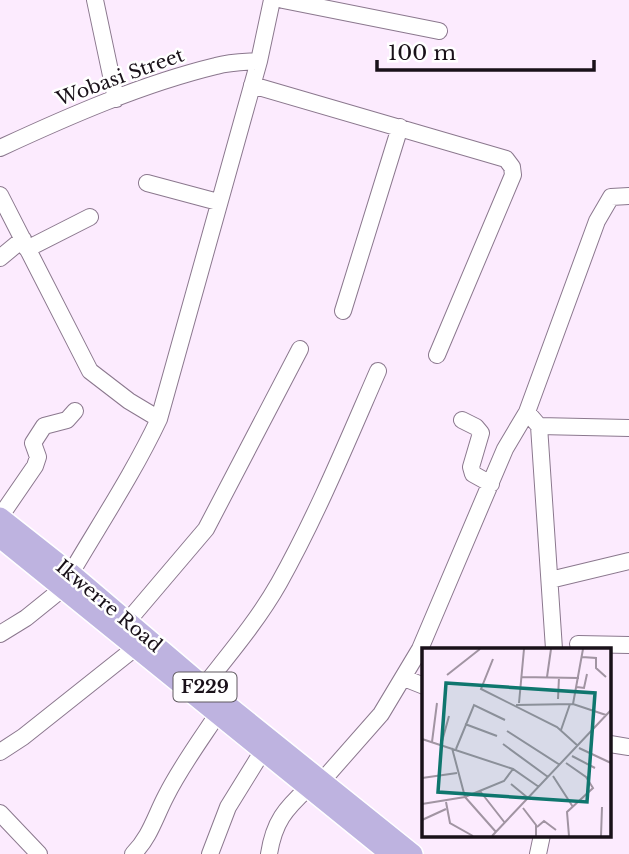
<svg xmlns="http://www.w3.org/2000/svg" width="629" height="854" viewBox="0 0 629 854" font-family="'Libre Baskerville',serif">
<rect width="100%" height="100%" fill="#fcebfe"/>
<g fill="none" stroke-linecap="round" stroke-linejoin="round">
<defs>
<path id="minor" d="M95 0 116 99
M283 0 439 31
M252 85 506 159 512 167 513 175 437 355
M0 148C69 116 142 84 216 66 230 62 245 62 259 61
M147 183 218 202
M0 195 90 371 129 401 159 419
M27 249 90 217
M0 258 23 239
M343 311 400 127
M527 412 539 426 554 649
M462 420 476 427 481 433 471 467 473 474 491 484
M539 426 629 428
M0 517 35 466 38 457 33 443 44 426 67 420 75 411
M71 573C101 522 134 472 159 419L259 61 272 0
M550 580 629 561
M127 622 206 529 300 349
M0 634 26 618 62 589
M578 644 629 645
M404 678 424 686
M204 686C230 653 258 620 279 583 317 515 347 442 378 371
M610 744 629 747
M0 752 23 737 135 648
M322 781 381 714 420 649 505 449 527 412 597 221 611 197 629 196
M0 813 39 854
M133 854C150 837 155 817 166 796 180 768 199 742 217 715
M210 854 228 807 262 752
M269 854C274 822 285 809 308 788
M538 854 542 835"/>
<path id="major" d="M0 517 71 573 204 686 413 854
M0 538 390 854"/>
</defs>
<use href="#minor" stroke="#8b788e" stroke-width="18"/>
<use href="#major" stroke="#fff" stroke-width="22"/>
<use href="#minor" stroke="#fff" stroke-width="16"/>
<use href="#major" stroke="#beb3e0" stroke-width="19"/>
</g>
<g text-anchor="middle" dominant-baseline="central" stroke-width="5" stroke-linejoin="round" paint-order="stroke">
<rect fill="#fff" stroke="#5e585e" stroke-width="2" x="173.5" y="672.5" width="63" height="29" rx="5"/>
<g font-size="18" font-weight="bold" fill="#191119">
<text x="205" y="687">F229</text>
</g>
<g font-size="19" fill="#191119" stroke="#fff">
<text transform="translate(120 77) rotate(-20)">Wobasi Street</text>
<text transform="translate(109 606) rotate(40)">Ikwerre Road</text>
</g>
</g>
<g transform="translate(422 648)">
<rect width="189" height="189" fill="#fcebfe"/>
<path fill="none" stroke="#a194a2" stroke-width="2" d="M160 9 174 10V20L184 29M71 11 59 41 135 79 156 98M25 27 58 1M99 29 157 30M125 29 129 1M155 39 162 40 165 26M136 51 137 29M97 55 102 1M151 56 161 1M94 57 151 56 184 67M43 76 75 88M139 82 148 56M85 83 138 117M0 91 91 121 117 139M10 94 15 55M81 96 126 129M19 97 27 68M30 100 43 149 74 184M157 100 189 115M34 101 52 57 83 72M150 108 173 120M144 115 164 129 171 140 145 164 147 188M131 128 151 159M0 130 35 125M89 136 106 150M58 143 83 175M24 154 28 175 51 188M0 156 43 149 82 133 91 121M101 160 114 177V188M0 172 24 161M115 179 122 173 134 182M70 188 189 62M179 188 180 159"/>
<path fill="#0f766e" fill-opacity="0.15" stroke="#0f766e" stroke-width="3.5" d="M24 35 173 45 165 154 16 144Z"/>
<rect width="189" height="189" fill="none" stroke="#191119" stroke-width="3.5"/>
</g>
<path d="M377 60v10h217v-10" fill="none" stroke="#191119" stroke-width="3.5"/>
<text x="388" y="60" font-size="21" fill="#191119" stroke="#ffffff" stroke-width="5" paint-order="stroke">100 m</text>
</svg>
